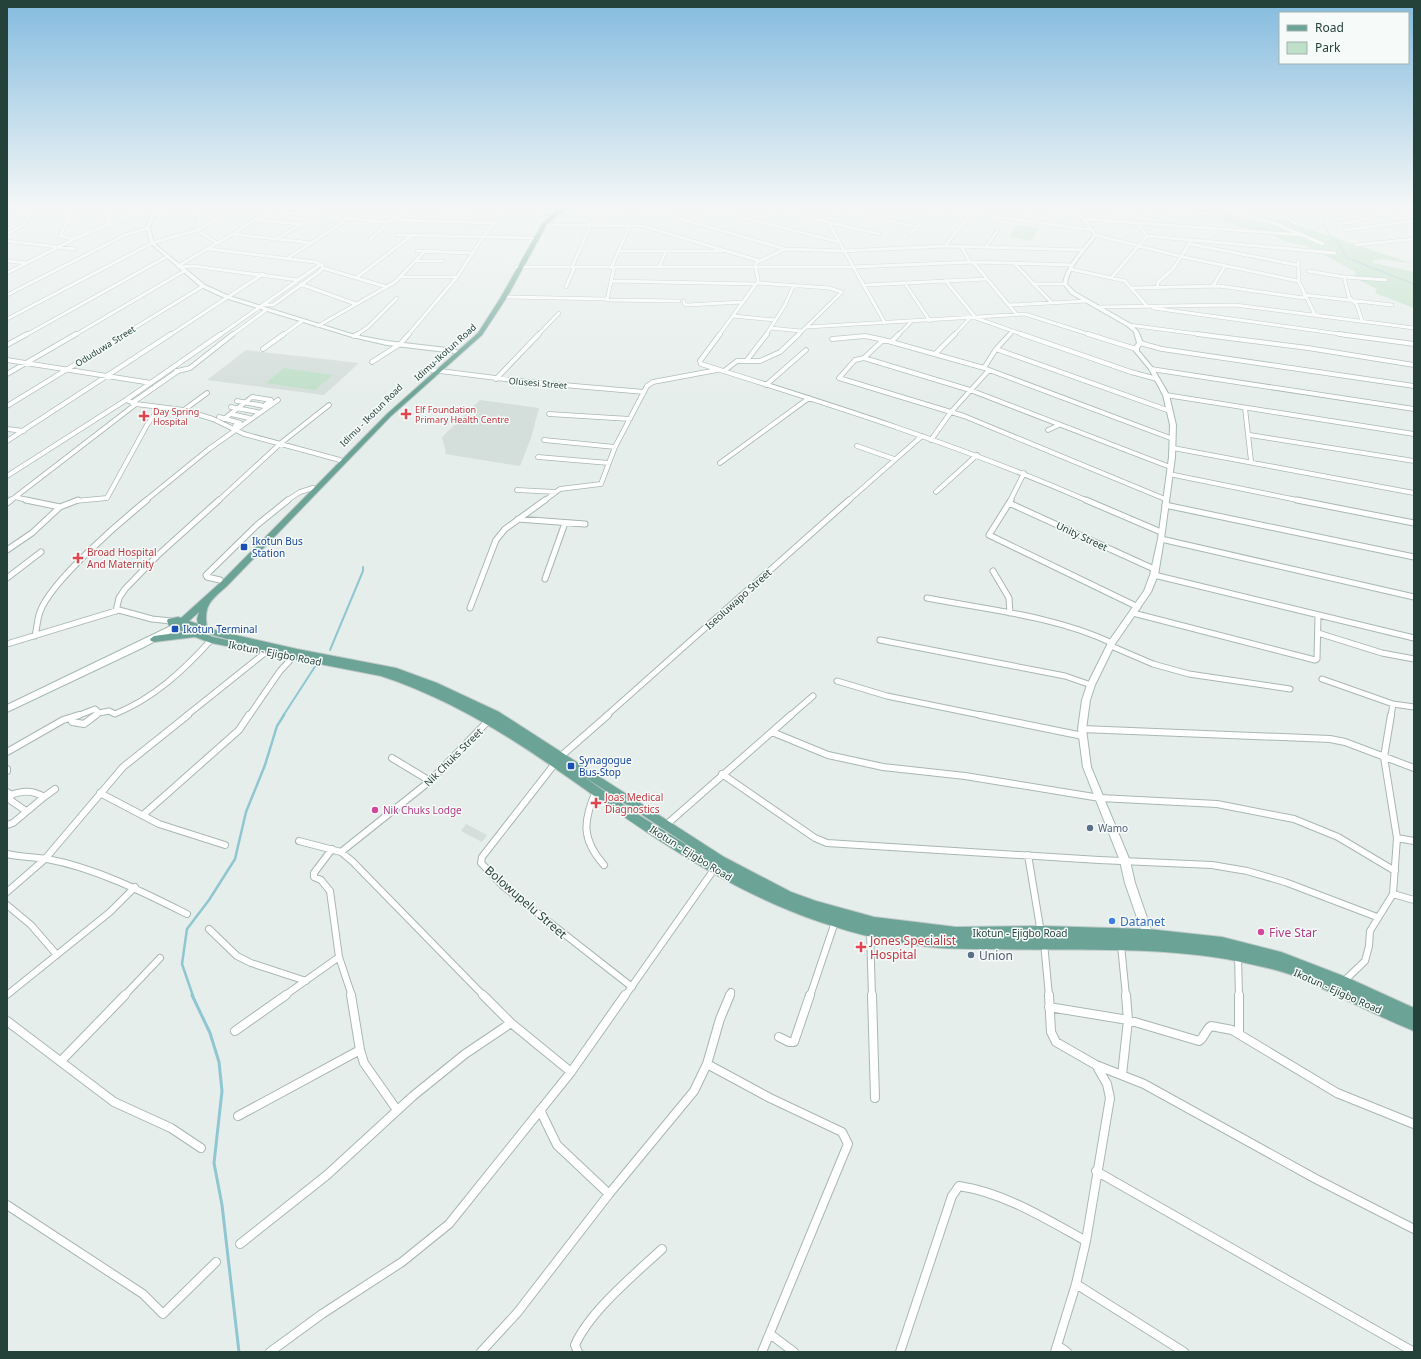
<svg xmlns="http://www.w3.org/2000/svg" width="1421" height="1359" viewBox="0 0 1421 1359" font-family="'Noto Sans',sans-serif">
<rect width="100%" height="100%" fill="#e6eeeb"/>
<path fill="#d4deda" d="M1186 207H1220L1244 214H1208Z
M246 350 359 363 324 395 207 380Z
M480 400 539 408 531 438 520 466 445 454 446 452 442 438 444 435Z
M466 824 487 835 482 842 461 831Z"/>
<path fill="#bfdfc8" d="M1230 215 1265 225H1270L1266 223 1283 218 1293 224 1414 264 1381 259 1372 261 1374 263 1414 272V308L1375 293 1377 289 1353 277 1356 272 1305 245 1289 243 1273 235 1243 228 1225 222 1217 216Z
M1017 225 1039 228 1030 241 1009 237Z
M284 368 332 375 315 390 266 383Z"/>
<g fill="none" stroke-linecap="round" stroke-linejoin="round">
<path stroke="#8fc6d2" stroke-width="1" d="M1329 207 1327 214 1322 219 1328 233 1337 242 1347 258 1414 284"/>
<path stroke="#8fc6d2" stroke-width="2" d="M330 650 363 571V567
M283 716 316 665"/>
<path stroke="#8fc6d2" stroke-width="2.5" d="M193 996 182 964 187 929 209 900 235 859 246 812 265 765 277 726 284 715"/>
<path stroke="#8fc6d2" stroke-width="3" d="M192 995 210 1033 219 1062 222 1091 214 1163 222 1205 239 1352"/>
<defs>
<path id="street-far4" d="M74 207 60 236 74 239
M199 207 198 228 200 229
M420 207 466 209 460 222
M541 207 539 212 553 213
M640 207 785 249
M701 207 839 242
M764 207 879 234
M827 207 917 227
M922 207 1093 230
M1019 207 1081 216
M1092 207 1210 214
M1218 207 1276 224 1323 244
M1234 207 1243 214
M1271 207 1296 224
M267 211 386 222 394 220 412 207
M363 211 371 207
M560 211H623
M7 217 32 212
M1084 219 1301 235
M253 220 300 224
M395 220 493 223
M828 222 885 323
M1338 224 1354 222 1409 207
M107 225 114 207
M544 225 643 226 760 261
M1345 230 1414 221
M200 232 217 243
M7 234 24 225 34 207
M233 234 311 243 348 219
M910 234 934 208
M397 235 532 238
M1095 235 1183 257 1298 281
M1147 236 1335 253
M278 238 315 216
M370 239 384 227 386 222
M7 241 75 249
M1190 244 1297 265
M1356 245 1414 239
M945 246 971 213
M961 246 970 262
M986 247 998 230
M209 249 315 262 322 265 323 268 319 272 273 305H264
M417 251 472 253
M618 251H722
M288 258 311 243
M7 261 27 263
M415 261H443
M1298 261 1299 282 1315 315
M973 262 1017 315
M1014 263 1051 302
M178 266 233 234 273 207
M180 267 193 266 298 280
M516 267H853L973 262 1072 265
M572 267 597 211
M659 267 666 251
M323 268 387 287
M611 268 630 225
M614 268 607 300 679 301
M1070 269 1125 281 1146 305
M1308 271 1344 277 1349 297 1357 305 1362 321
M7 273 74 239 139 211 173 207
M401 277H457
M1112 277 1147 236 1136 222
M1344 277 1386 280
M356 278 411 236
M945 280 976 318 1024 335
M611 281 756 284 758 283C759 276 754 269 756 263L785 249 844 251 945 246 1084 250
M904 282 930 321
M758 283 829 288 842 292 798 335
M300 284 356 304
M1033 284H1065
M866 285 986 279
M1213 286 1225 266
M566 287 574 268
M1132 288 1219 286 1304 298
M1157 288 1158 282 1173 269 1191 241
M7 295 125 235 148 228
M1304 295 1392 305
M504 297 607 299
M684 301V304L687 305 743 302
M1009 305 1087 301
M1099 307 1235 305 1414 328
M1153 308 1347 335
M733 316 775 320
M7 319 152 243 198 230 237 207
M1129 325 1205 335
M318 326 395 282 424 252
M807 327 1025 314 1091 335
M770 328 801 331
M26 335 168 256
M75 335 184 271
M123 335 203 286
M170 335 263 274
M220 335 321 264
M232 335 266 310
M283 335 302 321
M356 335 368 327 397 298
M408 335 457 277 483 237 506 207
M538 335 559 313
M719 335 756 284
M766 335 785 305 793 287
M898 335 911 322
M954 335 969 319
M1009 335 1013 331"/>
<path id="street-far3" d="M720 334 700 361 701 364C832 405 962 446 1088 501
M1021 334 1131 372 1157 379
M1088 334 1136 349
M1197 334 1308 348 1414 365
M1339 334 1414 344
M354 336 358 334
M832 339 865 336 884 340
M891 342 899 334
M1140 343 1162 349 1414 386
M7 345 27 334
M263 349 284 334
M996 349 1170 411
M935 354 955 334
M864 358 855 360 839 378 964 416 1165 499
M7 360 151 383
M747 360 767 334
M372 362 400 344 409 334
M984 368 996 349 1010 334
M1151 369 1414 409
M432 370 529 382 644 392
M178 371 190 368 233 334
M724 371 737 361H760L780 352 799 334
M7 374 76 334
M496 379 539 334
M766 385 806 350
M1166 395 1414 434
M126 400 136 404 184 410 213 419 244 434 340 460
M237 401 264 406
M132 403 178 371H176
M7 406 125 334
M231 407 257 412
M1245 408 1251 461
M184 410 207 393
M231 414 249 418
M549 414 630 419
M219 417 240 423 235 426
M224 419 252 397 271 400 266 404
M7 429 24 431
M1048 430 1059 425
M1250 435 1414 461
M544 440 615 447
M931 440 951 412 989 370
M7 441 171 334
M857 446 894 459
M1173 448 1414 493
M538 457 609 463
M720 463 809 398
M1170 467 970 390 864 358 882 341H888L984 368 1173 439
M1169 474 1302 501
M7 476 126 400 221 334
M517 490 556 492
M936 492 977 455
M15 497 31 501
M10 501 136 404
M75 501 107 498 147 425 160 407
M145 501 209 449 278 400
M218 501 281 443 329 405
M286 501 300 492 313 488
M544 501 560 489 601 484 615 447 647 386 653 382 717 370
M848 501 922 436
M1010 501 1024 473"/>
<path id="street-far2" d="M26 500 60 507
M1011 500 989 535 1138 607
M1086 500 1161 532
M1297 500 1414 523
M7 503 11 500
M1009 503 1154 569
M1165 505 1414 557
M518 519 585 524
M1161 539 1414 597
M7 550 32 533 60 507 78 500
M993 571 1009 598 1010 613
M1154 575 1414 638
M7 578 41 552
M545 579 565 523
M220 580 207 577 206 575 257 525 288 500
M927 598C989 610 1055 616 1112 643
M470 608 496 540 505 529 545 500
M116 611 119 598 125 589 158 555 219 500
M1133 613 1315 660 1317 659 1318 616
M1318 633 1382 653 1414 659
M35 636C37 628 37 620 40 612 50 582 121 521 147 500
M880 640 1065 676 1091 685
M7 644 119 610 152 619 171 621
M1111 646 1153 664 1189 674 1290 689
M1322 679 1393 704 1414 707
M837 681 887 696 985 716
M77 716 95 709 99 713 109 711 115 714C154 698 183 671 211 640
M95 716 99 713
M186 716 266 652
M249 716 280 671 294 656
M606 716 849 500
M790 716 813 696
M1391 716 1393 704"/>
<path id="street-far1" d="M608 715 560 757 482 857 481 863 503 886 632 987
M980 715 1083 736
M71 719 72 722 84 724 96 715
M1082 729 1330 739 1345 742 1414 768
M772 732 828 755 883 767 965 776 1100 798 1217 804 1294 819 1338 837 1395 871
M7 752 63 720 79 715
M392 758 430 781
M7 769V771
M722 774 815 838 827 843 1099 860 1212 865 1247 871 1285 882 1377 917
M596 791C583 821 581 839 604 865
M7 792 11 795C23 790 33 790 44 797L55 789
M100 793 159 824 225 845
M11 795 10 800 26 811
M143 815 239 730 249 715
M7 825 13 823 44 797
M666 825 791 715
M1397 838 1414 841
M299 841 341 852 352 861 484 996
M332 849 314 873V877L321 880 330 891 339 957 352 996
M341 852 430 781 488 721
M7 854C20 857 34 857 47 859 96 868 143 892 187 914
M1028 855 1041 933
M7 892 45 859 123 767 188 715
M1393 894 1414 900
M7 905 31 925 57 955
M209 929 237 956 251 963 306 981
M870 932 872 996
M1044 943 1049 996
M1121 945 1126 996
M1238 956 1239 996
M1342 983 1365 961 1369 946 1370 931 1393 894 1397 838 1384 757 1391 715
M7 995 110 912 135 887
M124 996 160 958
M284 996 339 957
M625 996 715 868
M729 996 731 992
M810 996 835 922"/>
<path id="street" d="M351 995 360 1050 364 1063 397 1110
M483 995 511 1023 571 1072
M872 995 875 1098
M1049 995 1051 1032 1056 1042 1096 1065 1144 1084 1316 1179 1414 1229
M1239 995V1033
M1049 1007 1128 1020 1199 1041C1205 1037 1205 1030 1211 1026L1232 1030 1337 1093 1414 1124
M7 1021 114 1102 171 1128 201 1148
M235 1031 286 995
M779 1037 789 1042H794L810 995
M61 1061 125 995
M707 1064 770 1098 842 1132 848 1144 762 1352
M1122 1075 1128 1020 1126 995
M540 1110 557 1145 609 1194
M238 1116 360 1050
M1096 1171 1414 1352
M7 1205 143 1294 163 1314 216 1262
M240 1244 327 1175 413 1096 465 1054 511 1023
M1076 1284 1184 1352
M770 1334 794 1352
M1057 1345 1067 1352
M270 1352 322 1314 402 1262 449 1224 571 1072 625 995
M481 1352 517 1313 609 1194 694 1091 707 1064 720 1019 730 995
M578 1352 575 1345C590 1311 634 1275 662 1249
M900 1352 952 1196 959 1186C1005 1193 1046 1219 1086 1241
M1055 1352 1076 1284 1086 1241 1110 1098 1107 1084 1096 1065"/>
<path id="secondary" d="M154 207H158L150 228 154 243 205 285 229 296 355 335 387 341 455 349 458 351 455 353 387 345 352 337 225 298 201 287 150 243 146 228Z
M1073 207H1077L1097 235C1086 251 1070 264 1067 284L1075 292 1131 324 1138 331 1143 343 1139 348V351L1154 369 1169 395 1176 425 1175 457 1164 539 1158 575 1151 592 1115 644 1095 685 1090 700 1086 729 1091 767 1130 861 1135 883 1153 935 1152 939 1148 940 1144 939 1143 935 1125 883 1120 861 1083 767 1078 729 1082 700 1087 685 1109 641 1144 591 1150 575 1158 539 1169 457 1170 425 1163 395 1149 369 1134 351 1133 348 1137 343 1134 332 1127 326 1071 294 1063 284C1066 264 1082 251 1093 235Z
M177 623 181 626 180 628 142 648 7 712V705Z"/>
<path id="primary" d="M566 207H570L556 216 546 226 507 297 482 335 391 416 227 586C212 599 203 605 207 627L218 631 297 649 396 668 437 683 499 712 724 857 791 892 816 901 874 917 956 927 1041 926 1148 929 1222 937 1281 952 1346 977 1414 1008V1031C1374 1015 1336 994 1297 977 1274 968 1249 964 1226 959 1149 946 1069 951 991 949 970 949 949 949 929 947 892 943 855 934 820 922 740 895 668 848 600 800 530 750 463 703 381 676L211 643 195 637 154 642 151 641 150 639 154 636 184 632 169 626 167 621 168 619 178 617 181 618 221 582 387 414 478 333 501 297 542 224 552 214ZM199 612 197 619 198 624 189 621ZM184 625 199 631 200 632ZM201 632 246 644 213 637ZM577 772 709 859 637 814Z"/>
</defs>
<use href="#street-far4" stroke="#a8b7b2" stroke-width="4"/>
<use href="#street-far3" stroke="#a8b7b2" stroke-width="5.5"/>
<use href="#street-far2" stroke="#a8b7b2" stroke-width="7"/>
<use href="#street-far1" stroke="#a8b7b2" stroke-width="8"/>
<use href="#street" stroke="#a8b7b2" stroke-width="10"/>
<use href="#secondary" stroke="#a4bab3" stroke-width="2"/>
<use href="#primary" stroke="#c2cac8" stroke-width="2"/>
<use href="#street-far4" stroke="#fff" stroke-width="3"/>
<use href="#street-far3" stroke="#fff" stroke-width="4"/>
<use href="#street-far2" stroke="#fff" stroke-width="5"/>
<use href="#street-far1" stroke="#fff" stroke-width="6"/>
<use href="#street" stroke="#fff" stroke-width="8"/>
<use href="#secondary" fill="#fff" fill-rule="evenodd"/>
<use href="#primary" fill="#6ba396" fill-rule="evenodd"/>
</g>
<linearGradient id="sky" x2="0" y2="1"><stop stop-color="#84bbdf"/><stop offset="0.52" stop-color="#f4f7f6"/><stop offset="1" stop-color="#f4f7f6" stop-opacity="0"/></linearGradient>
<rect width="1421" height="397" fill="url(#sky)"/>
<g fill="#e0444e" stroke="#f6fbf9" stroke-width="1.5">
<path d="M404 408h4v4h4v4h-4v4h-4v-4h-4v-4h4z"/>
<path d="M142 410h4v4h4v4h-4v4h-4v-4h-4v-4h4z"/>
<path d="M76 552h4v4h4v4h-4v4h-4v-4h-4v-4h4z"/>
<path d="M594 797h4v4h4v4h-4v4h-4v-4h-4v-4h4z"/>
<path d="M859 941h4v4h4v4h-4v4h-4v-4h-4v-4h4z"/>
</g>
<g fill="#1a4fb4" stroke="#f6fbf9" stroke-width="1.5">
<rect x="240" y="543" width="8" height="8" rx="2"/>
<rect x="171" y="625" width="8" height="8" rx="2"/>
<rect x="567" y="762" width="8" height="8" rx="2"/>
</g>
<g fill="#d1479c" stroke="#f6fbf9" stroke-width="1.5">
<circle cx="375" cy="810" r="4"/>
<circle cx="1261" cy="932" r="4"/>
</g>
<g fill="#5c6f8a" stroke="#f6fbf9" stroke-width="1.5">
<circle cx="1090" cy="828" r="4"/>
<circle cx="971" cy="955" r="4"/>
</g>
<circle fill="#3f7fe0" stroke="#f6fbf9" stroke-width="1.5" cx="1112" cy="921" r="4"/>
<g text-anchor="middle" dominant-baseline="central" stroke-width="3" stroke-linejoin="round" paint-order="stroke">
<g font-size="9" fill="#24413a" stroke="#f6fbf9">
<text transform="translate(105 346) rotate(-32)">Oduduwa Street</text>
<text transform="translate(445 352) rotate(-42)">Idimu-Ikotun Road</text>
<text transform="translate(538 383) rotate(5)">Olusesi Street</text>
<text transform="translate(371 415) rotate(-45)">Idimu - Ikotun Road</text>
</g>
<g font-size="9" fill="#be3a42" stroke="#f6fbf9" text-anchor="start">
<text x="415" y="409">Elf Foundation<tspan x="415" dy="10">Primary Health Centre</tspan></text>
<text x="153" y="411">Day Spring<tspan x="153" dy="10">Hospital</tspan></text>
</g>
<g font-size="10" fill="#24413a" stroke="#f6fbf9">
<text transform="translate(1082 536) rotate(25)">Unity Street</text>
<text transform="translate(738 599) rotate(-42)">Iseoluwapo Street</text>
<text transform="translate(275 653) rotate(11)">Ikotun - Ejigbo Road</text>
<text transform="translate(453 757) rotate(-45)">Nik Chuks Street</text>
<text transform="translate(691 853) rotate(32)">Ikotun - Ejigbo Road</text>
<text x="1020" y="933">Ikotun - Ejigbo Road</text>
<text transform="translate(1338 991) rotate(24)">Ikotun - Ejigbo Road</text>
</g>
<g font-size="10" fill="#164399" stroke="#f6fbf9" text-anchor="start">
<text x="252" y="541">Ikotun Bus<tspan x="252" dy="12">Station</tspan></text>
<text x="183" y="629">Ikotun Terminal</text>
<text x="579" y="760">Synagogue<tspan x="579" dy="12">Bus-Stop</tspan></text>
</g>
<g font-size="10" fill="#be3a42" stroke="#f6fbf9" text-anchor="start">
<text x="87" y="552">Broad Hospital<tspan x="87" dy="12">And Maternity</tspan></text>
<text x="605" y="797">Joas Medical<tspan x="605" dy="12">Diagnostics</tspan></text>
</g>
<g font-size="10" fill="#b23c85" stroke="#f6fbf9" text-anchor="start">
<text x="383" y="810">Nik Chuks Lodge</text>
</g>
<g font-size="10" fill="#4e5e75" stroke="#f6fbf9" text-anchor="start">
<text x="1098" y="828">Wamo</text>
</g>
<g font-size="12" fill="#24413a" stroke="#f6fbf9">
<text transform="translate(526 902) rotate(41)">Bolowupelu Street</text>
</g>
<g font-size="12" fill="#366cbe" stroke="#f6fbf9" text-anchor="start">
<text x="1120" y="921">Datanet</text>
</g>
<g font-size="12" fill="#b23c85" stroke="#f6fbf9" text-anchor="start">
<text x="1269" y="932">Five Star</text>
</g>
<g font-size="12" fill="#be3a42" stroke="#f6fbf9" text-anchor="start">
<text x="870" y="940">Jones Specialist<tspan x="870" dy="14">Hospital</tspan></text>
</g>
<g font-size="12" fill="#4e5e75" stroke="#f6fbf9" text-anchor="start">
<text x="979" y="955">Union</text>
</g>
</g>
<rect width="1421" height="1359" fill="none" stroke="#24413a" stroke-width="16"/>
<rect x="1279" y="12" width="130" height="52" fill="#f6fbf9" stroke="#a2b1ad"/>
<rect x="1287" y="25" width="20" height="6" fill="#6ba396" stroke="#a2b1ad"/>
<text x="1315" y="32" font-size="12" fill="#24413a">Road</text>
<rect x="1287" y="42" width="20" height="12" fill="#bfdfc8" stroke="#a2b1ad"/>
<text x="1315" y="52" font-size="12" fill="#24413a">Park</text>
</svg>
